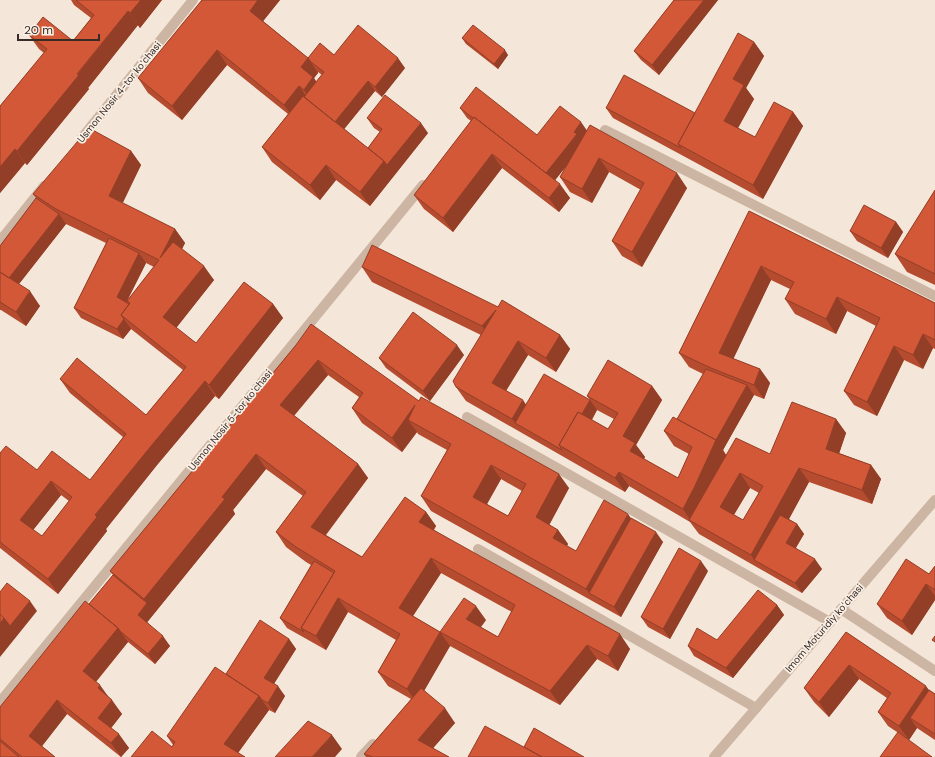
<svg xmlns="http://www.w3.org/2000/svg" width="935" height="757" viewBox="0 0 935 757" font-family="'DM Sans',sans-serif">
<rect width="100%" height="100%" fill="#f4e6d8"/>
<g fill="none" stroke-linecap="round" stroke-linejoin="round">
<path stroke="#cdb5a3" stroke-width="10" d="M605 130 935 296
M81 139 193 0
M0 241 44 186
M467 417 830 622
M478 549 756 708
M841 609 935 671
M0 702 423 185
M361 757 373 744"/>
<path stroke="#cdb5a3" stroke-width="10" d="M714 757 935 500"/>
</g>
<path fill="#b54c30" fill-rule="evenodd" d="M71 0H162L140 28 138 25 88 88 89 89 27 165 25 163 0 193V106L44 53 39 49 29 35 73 41 91 18 74 5Z
M202 0H280L263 21 308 58 334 55 405 68 382 97 375 91 344 129 368 148 380 132 374 128 367 118 428 133 370 206 336 180 320 200 272 162 262 147 288 114 227 65 182 120 148 93 138 78ZM318 72 322 75 316 82 314 78 318 73Z
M674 0H718L659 75 641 60 634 51Z
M462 38 508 55 498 69 466 44Z
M754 42 764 56 746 88 754 99 738 128 755 137 793 112 803 126 763 199 613 118 606 108 695 113Z
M460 108 537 135 587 130 687 188 642 267 622 256 612 241 641 190 609 172 592 203 570 192 560 177 567 165 555 180 570 198 559 212 502 168 453 232 424 209 414 195 471 121 467 118Z
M131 151 141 165 122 203 175 229 185 243 182 249 214 280 176 328 196 343 273 304 283 318 219 399 215 396 157 465 106 529 107 531 58 594 0 548V453L37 470 90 480 123 437 70 393 60 379 146 415 183 370 131 329 123 339 81 318 74 308 106 243 66 224 19 284 40 306 26 326 1 310H0V246L36 198 33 194ZM146 263 154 267 127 301ZM61 495 69 501 42 536 33 530Z
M935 190V285L907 272 895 254Z
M749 211 935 303V349L933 348 923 369 904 360 877 416 854 405 844 391 876 326 847 311 836 334 795 314 785 299 790 289 771 280 733 359 760 369 770 383 764 399 754 395 723 450 726 455 770 454 836 419 846 433 839 453 871 465 881 479 872 504 809 482 789 519 797 524 804 534 796 548 822 569 802 593 699 534 690 522 629 486 625 492 466 401 456 387 481 335 372 282 362 267 498 307 560 335 570 349 556 372 528 355 506 391 526 405 590 400 587 396 652 386 662 400 636 445 645 457 644 459 678 478 689 454 674 446 664 431 677 419 703 374 689 367 679 353ZM597 410 614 419 608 429 592 420ZM750 488 759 493 743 520 734 515Z
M896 222 903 232 888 258 857 241 850 231Z
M296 345 419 401 569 488 549 525 558 530 568 544 567 546 576 551 631 518 663 542 621 617 431 511 421 496 447 450 418 434 417 432 402 452 362 423 352 408 359 397 328 375 294 416 358 464 368 478 326 535 362 557 426 512 436 526 434 530 630 649 618 671 597 659 560 705 450 646 424 691 455 723 433 748 448 757H366L364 754 411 699 388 686 378 672 396 640 348 612 326 650 287 628 280 618 311 565 306 562 286 547 276 532 303 496 266 469 233 510 235 514 147 622 170 646 155 664 128 642 96 682 122 714 111 728 129 748 121 757 67 714 42 746 55 757H0V707L89 604 113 575 110 571ZM501 479 522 491 508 516 487 504ZM441 573 512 612 498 637 481 627 486 620 440 632 413 616Z
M464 355 430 401 386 368 379 358Z
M935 566V600L912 635 887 618 877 604 929 574Z
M708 571 670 639 648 627 641 617Z
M777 605 784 615 733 678 694 656 688 646 717 640Z
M846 632 935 694V740L917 728 909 740 888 726 878 712 887 698 859 679 829 717 814 702 804 688Z
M289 639 296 649 274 684 285 696 275 713 269 710 238 753 172 747 173 745 167 736 226 674Z"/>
<path fill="#933e27" d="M141 0H162L140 28 130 13Z
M258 0H280L260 25 250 11Z
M704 0H718L659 75 652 65Z
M128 11 138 25 88 88 89 89 27 165 17 151Z
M754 42 764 56 746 88 754 99 734 135 724 121 733 79Z
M217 50 227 65 182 120 172 106Z
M505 50 508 55 498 69 494 64Z
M308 58 318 73 314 78 323 92 314 104 304 90 301 67Z
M398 58 405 68 382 97 375 87Z
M368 81 375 91 341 133 334 123Z
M299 86 309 100 294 119 284 105Z
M793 112 803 126 763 199 753 185Z
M581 122 588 132 584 144 552 184 545 174 574 132Z
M421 123 428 133 370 206 360 192 384 161Z
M15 149 25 163 0 193V167Z
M131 151 141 165 119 211 109 196Z
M492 154 502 168 453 232 443 218Z
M599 158 609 172 592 203 582 189Z
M326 165 336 180 320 200 310 185Z
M677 173 687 188 642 267 632 252Z
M560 184 570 198 559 212 549 198Z
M59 214 66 224 15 289 8 279Z
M896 222 903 232 888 258 881 248Z
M175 229 185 243 170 272 160 258Z
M139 253 146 263 124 307 117 297Z
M204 266 214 280 173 332 163 317Z
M761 266 771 280 729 368 719 353Z
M30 291 40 306 26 326 16 312Z
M837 297 847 311 836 334 826 319Z
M273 304 283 318 219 399 209 385Z
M496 310 492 340 482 326Z
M124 319 131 329 123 339 117 329Z
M923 334 933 348 923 369 913 355Z
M560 335 570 349 556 372 546 358Z
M518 341 528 355 502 397 492 383Z
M457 345 464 355 430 401 423 391Z
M894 346 904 360 877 416 867 402Z
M318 360 328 375 290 420 280 405Z
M760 369 770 383 764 399 754 385Z
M205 381 215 396 157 465 106 529 107 531 58 594 48 579 95 515 147 451Z
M747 385 754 395 723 450 726 455 691 521 683 509 714 442Z
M652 386 662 400 636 445 645 457 640 466 630 451 623 436Z
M523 400 533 415 515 423 512 419Z
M590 400 597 410 572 453 563 448Z
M415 405 408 420 417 432 402 452 392 438Z
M836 419 846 433 836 463 826 449Z
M256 454 266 469 233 510 235 514 145 625 138 615 147 603 144 599 222 497Z
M358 464 368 478 321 541 311 527Z
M491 465 501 479 483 511 473 497Z
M871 465 881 479 872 504 862 490Z
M799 468 809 482 764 565 754 560 751 555Z
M619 472 629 486 625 492 615 478Z
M740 473 750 488 730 521 720 507Z
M559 474 569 488 546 531 536 517Z
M51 481 61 495 30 534 20 520Z
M426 512 436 526 429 536 419 522Z
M628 514 638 528 589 593 586 589Z
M797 524 804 534 793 552 786 543Z
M558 530 568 544 563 552 553 538Z
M656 532 663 542 621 617 614 607Z
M431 558 441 573 409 622 399 608Z
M815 559 822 569 802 593 795 583Z
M701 561 708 571 670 639 663 629Z
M926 584 935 596V600L912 635 902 621Z
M338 598 348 612 326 650 316 636Z
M30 601 37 611 0 657V623L4 618Z
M777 605 784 615 733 678 726 668Z
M476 606 486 620 476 633 466 619Z
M118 628 128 642 93 685 83 671Z
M440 632 450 646 417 703 407 689Z
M620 634 630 649 618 671 608 656Z
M163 636 170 646 155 664 148 654Z
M289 639 296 649 271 688 264 678Z
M587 645 597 659 560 705 550 691Z
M849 665 859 679 829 717 819 702Z
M100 685 110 699 98 688Z
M278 686 285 696 275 713 268 703Z
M926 686 935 699 910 718 917 728 909 740 899 726Z
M259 696 269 710 235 757 224 744Z
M57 700 67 714 39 750 29 736Z
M112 700 122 714 108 732 98 718Z
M445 708 455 723 428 754 418 740Z
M119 734 129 748 121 757 111 743Z
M332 735 342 749 335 757H312Z"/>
<path fill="#d25838" stroke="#933e27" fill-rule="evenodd" d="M76 0H141L130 13 128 11 77 74 79 75 17 151 15 149 0 167V106L47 49 29 35 43 17 73 41 94 15Z
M202 0H258L250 11 308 58 301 67 313 77 304 90 299 86 284 105 217 50 172 106 138 78Z
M674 0H704L652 65 634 51Z
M358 25 398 58 375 87 368 81 335 122 304 97 324 72 311 62 308 58 320 43 334 55Z
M473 25 505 50 494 64 462 38Z
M738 33 754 42 733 79 744 85 724 121 755 137 774 102 793 112 753 185 678 144Z
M624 75 695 113 678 144 681 148 606 108Z
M476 87 537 135 560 106 581 122 574 132 577 134 546 173 474 117 473 118 460 108Z
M385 95 421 123 387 165 384 161 368 148 382 129 367 118Z
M303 96 384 161 360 192 326 165 310 185 262 147Z
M474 117 560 184 549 198 492 154 443 218 414 195Z
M590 125 677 173 632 252 612 241 644 183 599 158 582 189 560 177Z
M89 128 131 151 109 196 175 229 160 258 173 242 204 266 163 317 196 343 244 282 273 304 209 385 205 381 147 451 95 515 97 517 48 579 0 542V453L6 446 37 470 52 451 90 480 126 434 60 379 77 358 146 415 186 367 121 315 130 303 127 301 159 260 56 209 33 194ZM51 481 72 497 42 536 20 520Z
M935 190V274L895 254Z
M36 198 59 214 9 278 0 272V246Z
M864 205 896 222 881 248 850 231Z
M749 211 935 303V340L923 334 913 355 894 346 867 402 844 391 880 318 837 297 826 319 785 299 794 282 761 266 719 353 760 369 754 385 711 368 679 353Z
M109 238 139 253 117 297 129 304 121 315 124 319 117 329 74 308Z
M372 245 498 307 502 300 560 335 546 358 518 341 492 383 523 400 512 419 456 387 453 381 496 310 482 326 362 267Z
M0 272 30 291 16 312 0 302Z
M413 312 457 345 423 391 379 358Z
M311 324 419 401 421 397 559 474 536 517 558 530 553 538 576 551 604 500 628 514 586 589 421 496 451 444 408 420 415 405 392 438 352 408 363 393 318 360 280 405 358 464 311 527 362 557 405 497 426 512 419 522 620 634 608 656 587 645 550 691 440 632 407 689 378 672 400 634 338 598 316 636 301 628 335 571 296 547 276 532 306 492 256 454 222 497 225 499 144 599 110 571 296 345ZM491 465 526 484 508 516 473 497ZM431 558 515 605 498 637 466 619 476 606 464 598 440 632 399 608Z
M608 360 652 386 623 436 635 443 630 451 678 478 692 447 664 431 673 417 716 440 694 488 683 509 619 472 615 478 559 445 578 412 608 429 618 413 587 396Z
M706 369 747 385 716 440 677 419Z
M544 374 590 400 582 414 578 412 559 445 562 450 515 423Z
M792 402 836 419 826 449 871 465 862 490 799 468 751 555 689 520 736 438 770 454ZM740 473 763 486 743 520 720 507Z
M780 515 797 524 786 543 815 559 795 583 754 560Z
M631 518 656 532 614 607 589 593Z
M679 548 701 561 663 629 641 617Z
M906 559 929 574 935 566V590L926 584 902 621 877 604Z
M314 561 334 573 301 628 304 632 280 618Z
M113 575 147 603 138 615 163 636 148 654 121 632 118 628 89 604Z
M7 583 30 601 10 626 4 618 0 614V592Z
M758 590 777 605 726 668 688 646 697 628 717 640Z
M85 601 118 628 83 671 100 685 98 688 112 700 98 718 119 734 111 743 57 700 29 736 55 757H22L0 739V707Z
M0 614 4 618 0 623Z
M260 620 289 639 264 678 278 686 268 703 262 700 259 696 226 674Z
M846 632 926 686 899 726 878 712 891 693 849 665 819 702 804 688Z
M935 636V642L932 640Z
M215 667 259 696 224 744 245 757H131L152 731 172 747 175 742 167 736Z
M421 688 445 708 418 740 449 757H373L364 754Z
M929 690 935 694V734L910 718Z
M308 721 332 735 312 757H275Z
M485 726 542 757H468Z
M534 728 584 757H542L524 747Z
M898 732 932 757H880Z
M0 741 19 757H0Z"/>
<g text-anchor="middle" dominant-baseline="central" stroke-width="3.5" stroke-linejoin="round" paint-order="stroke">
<g font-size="10" fill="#372b26" stroke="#fbf0e5">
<text transform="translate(119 92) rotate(-51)">Usmon Nosir 4-tor koʻchasi</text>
<text transform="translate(230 420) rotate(-51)">Usmon Nosir 5-tor koʻchasi</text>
<text transform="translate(824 628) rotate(-49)">Imom Moturidiy koʻchasi</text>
</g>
</g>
<path d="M18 34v6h81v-6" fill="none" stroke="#372b26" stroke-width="2"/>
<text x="24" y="34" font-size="12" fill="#372b26" stroke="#fbf0e5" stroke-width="3" paint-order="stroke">20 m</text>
</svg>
